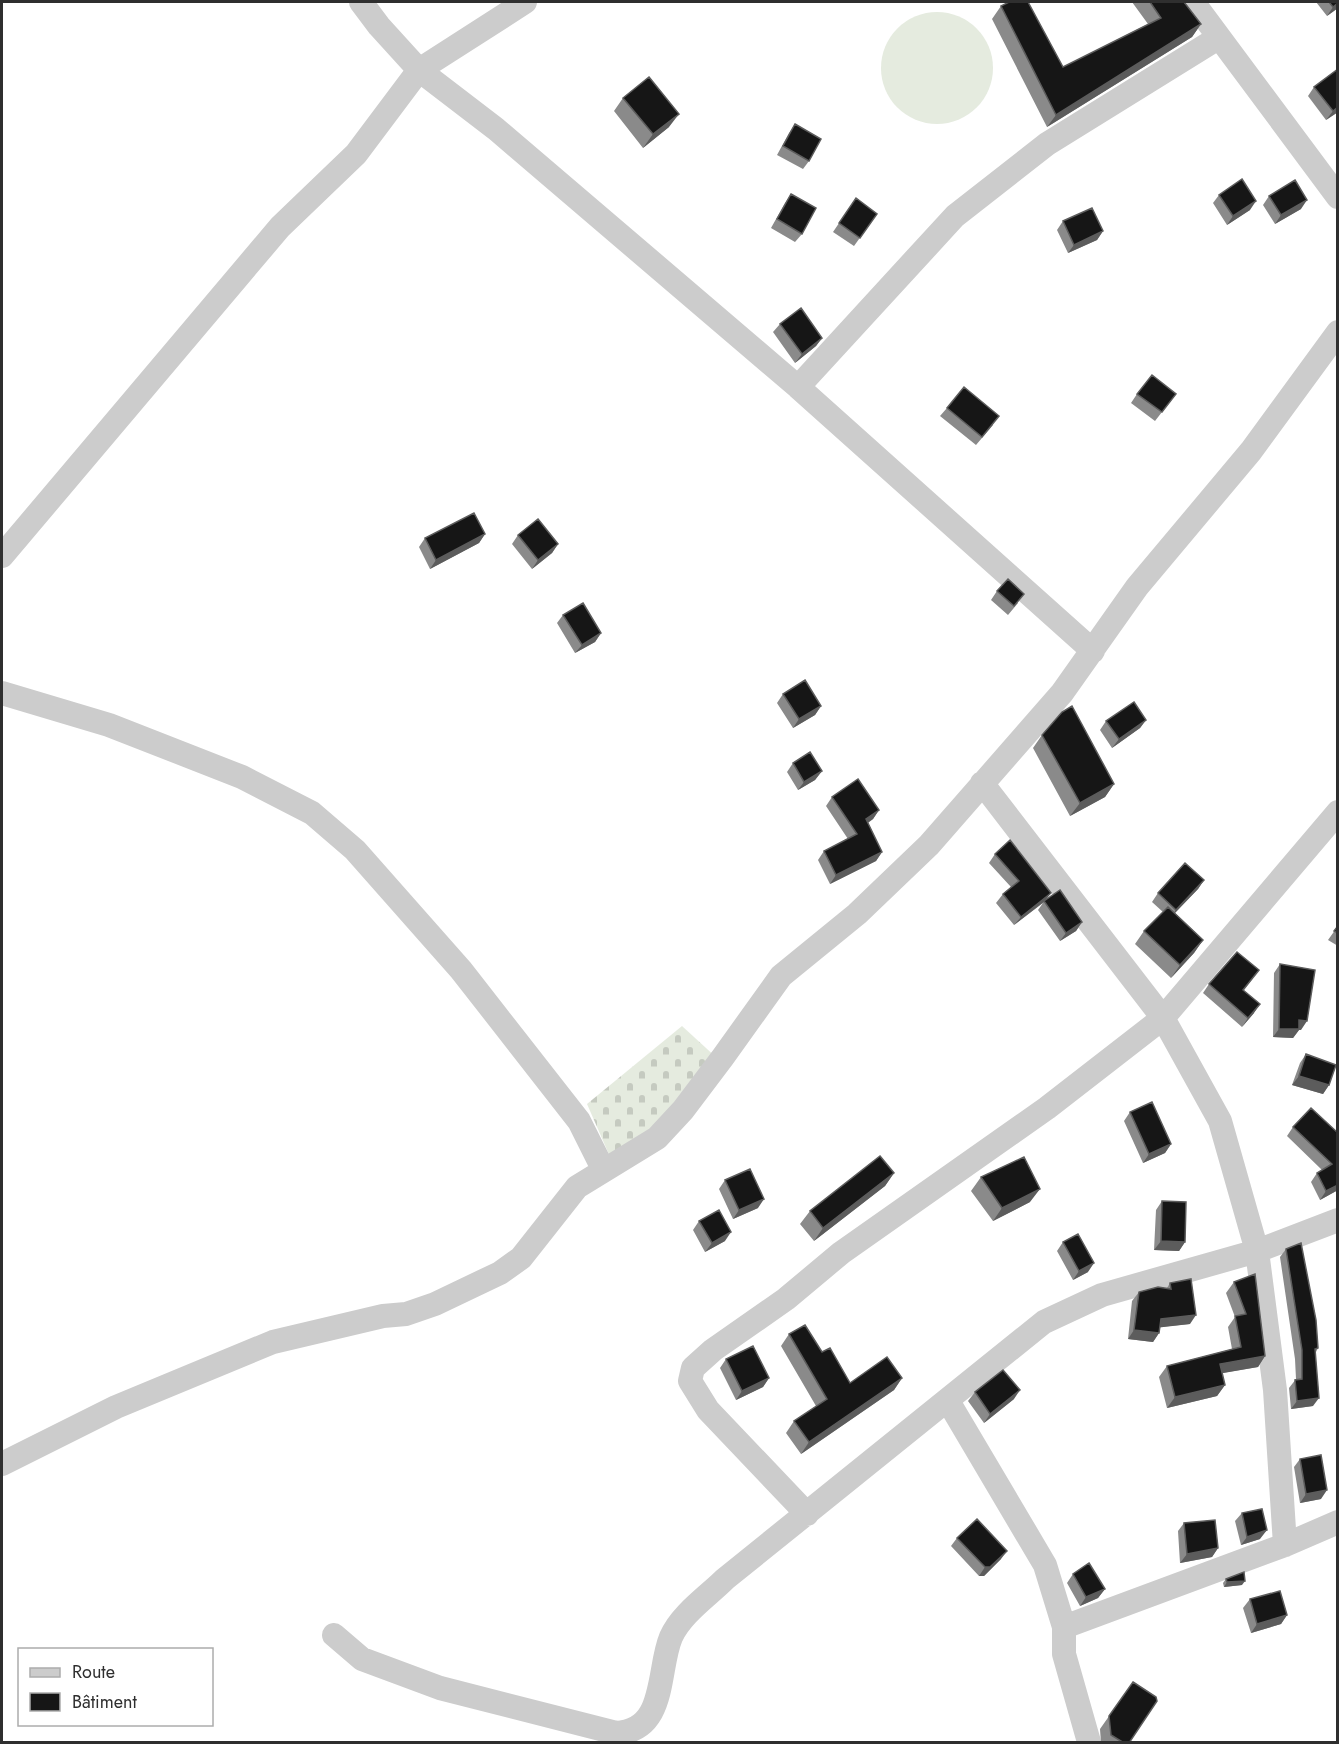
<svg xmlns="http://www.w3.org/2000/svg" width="1339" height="1744" viewBox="0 0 1339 1744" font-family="Jost,sans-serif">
<defs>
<pattern id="cemetery-stones" width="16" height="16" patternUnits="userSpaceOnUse" patternTransform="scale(1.5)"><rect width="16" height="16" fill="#e5ebdf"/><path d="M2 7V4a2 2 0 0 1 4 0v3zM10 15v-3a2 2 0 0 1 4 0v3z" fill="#c5cac0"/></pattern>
</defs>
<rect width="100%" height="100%" fill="#fff"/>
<path fill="url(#cemetery-stones)" d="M682 1026 718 1059 658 1130 611 1159 587 1104Z"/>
<path fill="#e5ebdf" d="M881 68a56 56 0 1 1 112 0a56 56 0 1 1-112 0Z"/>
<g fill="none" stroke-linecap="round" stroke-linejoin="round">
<path stroke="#ccc" stroke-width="24" d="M361 2 379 26 419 70 496 129 798 387 1093 651
M1193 2 1338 197
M798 387 955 216 1047 144 1218 38
M2 556 280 227 356 154 419 70 525 2
M2 693 109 725 242 777 312 813 355 850 461 970 579 1121 603 1169
M982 783 1163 1018 1220 1121 1257 1251 1275 1390 1285 1545
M948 1401 1045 1565 1064 1627V1654L1089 1742
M2 1464 116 1407 273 1342 383 1316 406 1314 435 1304 500 1273 521 1258 577 1187 657 1138 683 1110 723 1057 781 976 857 914 929 845 1062 693 1137 587 1251 451 1338 332
M807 1514 708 1410 690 1381 693 1368 713 1350 786 1299 841 1253 1047 1108 1163 1018 1338 812
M1064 1627 1285 1545 1338 1522
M334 1635 362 1659 440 1688 616 1733C667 1731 657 1670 671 1637 681 1614 708 1596 725 1579L1044 1322 1102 1295 1257 1251 1338 1220"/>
</g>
<path fill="#8a8a8a" d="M1132 2H1184L1201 24 1192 37 1047 127 992 19 1001 6 1063 67 1148 24Z
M1316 2H1338V8L1327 16Z
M1338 69V112L1326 120 1308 96 1314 87Z
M623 98 669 127 643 148 614 111Z
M795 124 809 161 803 169 777 155 789 133Z
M791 194 802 234 795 242 771 228 785 203Z
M1219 195 1250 210 1227 225 1213 203Z
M1269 196 1301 209 1275 224 1263 205Z
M856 198 877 214 854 246 833 232Z
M1063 221 1103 231 1097 240 1068 253 1057 230Z
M780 324 822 338 816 346 795 363 773 332Z
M1137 394H1176L1155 421 1131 403Z
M947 408 993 425 976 445 940 416Z
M485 534 479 543 430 569 419 547 425 538Z
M518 535 558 544 552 553 532 569 512 544Z
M997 591 1018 603 1008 615 991 600Z
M563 615 601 633 595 642 575 653 557 623Z
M783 694 821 706 815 715 793 728 777 703Z
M1146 720 1140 728 1112 748 1100 730 1106 721Z
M1042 735 1114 784 1105 797 1070 816 1033 748Z
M793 763 822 771 815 780 798 790 787 772Z
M832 797 879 810 873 819 868 823 882 852 876 861 830 884 818 860 824 851 848 839 826 806Z
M995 854 1046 900 1082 922 1076 931 1060 941 1038 910 1043 903 1014 925 996 903 1003 894 1011 887 989 863Z
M1204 880 1198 889 1175 913 1203 940 1194 953 1171 978 1135 944 1144 931 1163 912 1152 902 1158 893Z
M1338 926V946L1328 940Z
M1280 964 1301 1030H1299L1293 1038 1273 1037 1274 973Z
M1253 978 1244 990 1254 1013 1242 1027 1203 993 1209 984Z
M1306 1054 1329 1085 1323 1094 1292 1085 1300 1063Z
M1130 1112 1171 1144 1165 1153 1143 1163 1124 1121Z
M1293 1127 1338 1133V1190L1320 1200 1311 1182 1317 1173 1322 1170 1287 1136Z
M894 1173 885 1186 814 1241 800 1224 810 1211Z
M981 1177 1030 1202 993 1221 971 1191Z
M725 1180 758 1208 733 1219 719 1189Z
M1162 1201 1185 1242 1179 1251 1154 1250 1156 1210Z
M699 1221 725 1241 705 1252 693 1230Z
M1063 1242 1088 1272 1073 1280 1057 1251Z
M1286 1249 1318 1348 1316 1352 1313 1406 1291 1409 1289 1388 1296 1379 1295 1359 1280 1257Z
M1234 1282 1265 1356 1258 1367 1222 1373 1225 1385 1217 1396 1167 1408 1159 1377 1167 1366 1232 1349 1228 1327 1235 1317 1226 1293Z
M1170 1283 1190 1324 1160 1327 1159 1333 1153 1342 1128 1339 1132 1301 1139 1292 1167 1288Z
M789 1334 822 1352 850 1383 902 1378 894 1390 801 1454 786 1433 794 1421 816 1406 781 1346Z
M726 1359 769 1378 763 1387 736 1400 720 1368Z
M975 1392 1014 1399 984 1423 968 1401Z
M1300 1459 1321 1499 1300 1503 1294 1467Z
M1242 1513 1260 1539 1241 1545 1235 1521Z
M1184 1523 1218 1548 1212 1557 1180 1563 1178 1531Z
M957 1538 1001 1559 984 1576H979L951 1546Z
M1073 1574 1105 1589 1098 1598 1080 1606 1067 1583Z
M1226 1579 1242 1585 1224 1587 1223 1583Z
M1250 1599 1287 1615 1281 1624 1251 1633 1243 1608Z
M1133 1682 1129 1743H1101L1100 1729Z"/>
<path fill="#5c5c5c" d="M1338 3V8L1327 16 1333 7Z
M1201 24 1192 37 1047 127 1056 115Z
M1338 107V112L1326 120 1333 111Z
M679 114 669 127 643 148 653 134Z
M1307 200 1301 209 1275 224 1281 215Z
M1256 201 1250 210 1227 225 1233 216Z
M1103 231 1097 240 1068 253 1074 245Z
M822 338 816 346 795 363 802 354Z
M485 534 479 543 430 569 436 560Z
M558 544 552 553 532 569 538 560Z
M601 633 595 642 575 653 582 645Z
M821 706 815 715 793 728 799 719Z
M1146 720 1140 728 1112 748 1119 739Z
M822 771 815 780 798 790 804 782Z
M1114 784 1105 797 1070 816 1080 803Z
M879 810 873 819 860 828 866 819Z
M882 852 876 861 830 884 836 875Z
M1204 880 1198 889 1170 918 1176 910Z
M1051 893 1045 901 1014 925 1021 917Z
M1082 922 1076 931 1060 941 1066 933Z
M1203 940 1194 953 1171 978 1180 965Z
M1260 1004 1254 1013 1242 1027 1248 1018Z
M1299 1020 1307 1021 1301 1030H1299L1293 1038 1273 1037 1279 1029Z
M1299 1076 1329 1085 1323 1094 1292 1085Z
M1171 1144 1165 1153 1143 1163 1149 1154Z
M894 1173 885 1186 814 1241 823 1228Z
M1338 1185V1190L1320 1200 1326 1191Z
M1040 1189 1030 1202 993 1221 1002 1208Z
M764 1199 758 1208 733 1219 739 1210Z
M731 1232 725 1241 705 1252 712 1243Z
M1161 1241 1185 1242 1179 1251 1154 1250Z
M1094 1263 1088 1272 1073 1280 1079 1271Z
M1196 1315 1190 1324 1155 1328 1161 1319Z
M1134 1330 1159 1333 1153 1342 1128 1339Z
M1265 1356 1258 1367 1212 1375 1220 1364Z
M769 1378 763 1387 736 1400 742 1391Z
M902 1378 894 1390 801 1454 809 1442Z
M1225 1385 1217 1396 1167 1408 1175 1397Z
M1020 1390 1014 1399 984 1423 990 1414Z
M1319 1398 1313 1406 1291 1409 1297 1401Z
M1327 1490 1321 1499 1300 1503 1306 1494Z
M1267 1530 1260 1539 1241 1545 1247 1537Z
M1218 1548 1212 1557 1180 1563 1187 1554Z
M1007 1551 1001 1559 984 1576H979L985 1567Z
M1245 1581 1242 1585 1224 1587 1227 1582Z
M1105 1589 1098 1598 1080 1606 1086 1597Z
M1287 1615 1281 1624 1251 1633 1257 1624Z"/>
<path fill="#161616" stroke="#5c5c5c" stroke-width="1.5" d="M1009 2H1028L1063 67 1161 18 1150 2H1184L1201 24 1056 115 1001 6Z
M1329 2H1338V3L1333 7Z
M1338 69V107L1333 111 1314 87Z
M649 77 679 114 653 134 623 98Z
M795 124 821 139 809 161 783 146Z
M1242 179 1256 201 1233 216 1219 195Z
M1295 180 1307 200 1281 215 1269 196Z
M791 194 816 208 802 234 777 219Z
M856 198 877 214 860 238 839 223Z
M1092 208 1103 231 1074 245 1063 221Z
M801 308 822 338 802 354 780 324Z
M1152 375 1176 394 1162 412 1137 394Z
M964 387 999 416 982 437 947 408Z
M474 513 485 534 436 560 425 538Z
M538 519 558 544 538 560 518 535Z
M1008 579 1024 594 1014 606 997 591Z
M583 603 601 633 582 645 563 615Z
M805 680 821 706 799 719 783 694Z
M1134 702 1146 720 1119 739 1106 721Z
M1072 706 1114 784 1080 803 1042 735 1062 712Z
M810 752 822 771 804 782 793 763Z
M858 779 879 810 866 819 882 852 836 875 824 851 857 834 832 797Z
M1010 840 1051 893 1021 917 1003 894 1019 881 995 854Z
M1185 863 1204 880 1176 910 1158 893Z
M1060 890 1082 922 1066 933 1044 901Z
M1168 907 1203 940 1180 965 1144 931Z
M1338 926V933L1334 931Z
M1237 952 1259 970 1243 990 1260 1004 1248 1018 1209 984Z
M1280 964 1315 970 1307 1021 1299 1020V1029H1279Z
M1306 1054 1336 1065 1329 1085 1299 1076Z
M1152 1102 1171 1144 1149 1154 1130 1112Z
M1311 1108 1338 1133V1185L1326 1191 1317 1173 1332 1164 1293 1127Z
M880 1156 894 1173 823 1228 810 1211Z
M1024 1157 1040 1189 1002 1208 981 1177Z
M750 1169 764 1199 739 1210 725 1180Z
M1162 1201 1186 1202 1185 1242 1161 1241Z
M719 1210 731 1232 712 1243 699 1221Z
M1078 1234 1094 1263 1079 1271 1063 1242Z
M1301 1243 1316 1320 1318 1348 1315 1349 1319 1398 1297 1401 1295 1380 1302 1379V1350L1286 1249Z
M1255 1274 1265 1356 1220 1364 1225 1385 1175 1397 1167 1366 1241 1347 1235 1316 1246 1314 1234 1282Z
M1191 1279 1196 1315 1161 1319 1159 1333 1134 1330 1139 1292 1158 1287 1171 1289 1170 1283Z
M805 1325 822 1352 830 1348 850 1383 887 1357 902 1378 809 1442 794 1421 827 1399 789 1334Z
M753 1346 769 1378 742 1391 726 1359Z
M1003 1370 1020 1390 990 1414 975 1392Z
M1321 1455 1327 1490 1306 1494 1300 1459Z
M1262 1509 1267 1530 1247 1537 1242 1513Z
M977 1519 1007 1551 990 1567H985L957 1538Z
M1215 1520 1218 1548 1187 1554 1184 1523Z
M1089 1563 1105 1589 1086 1597 1073 1574Z
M1244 1572 1245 1581 1227 1582 1226 1579Z
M1280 1591 1287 1615 1257 1624 1250 1599Z
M1133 1682 1156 1697 1157 1701 1129 1743H1124L1111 1735 1109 1716Z"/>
<rect width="1339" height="1744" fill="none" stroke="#2f2f2f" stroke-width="6"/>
<rect x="18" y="1648" width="195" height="78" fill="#ffffff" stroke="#acacac" stroke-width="1.5"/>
<rect x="30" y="1668" width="30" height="9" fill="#cccccc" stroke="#acacac" stroke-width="1.5"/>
<text x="72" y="1678" font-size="18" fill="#2f2f2f">Route</text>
<rect x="30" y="1693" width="30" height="18" fill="#161616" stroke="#acacac" stroke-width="1.5"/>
<text x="72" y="1708" font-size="18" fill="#2f2f2f">Bâtiment</text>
</svg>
